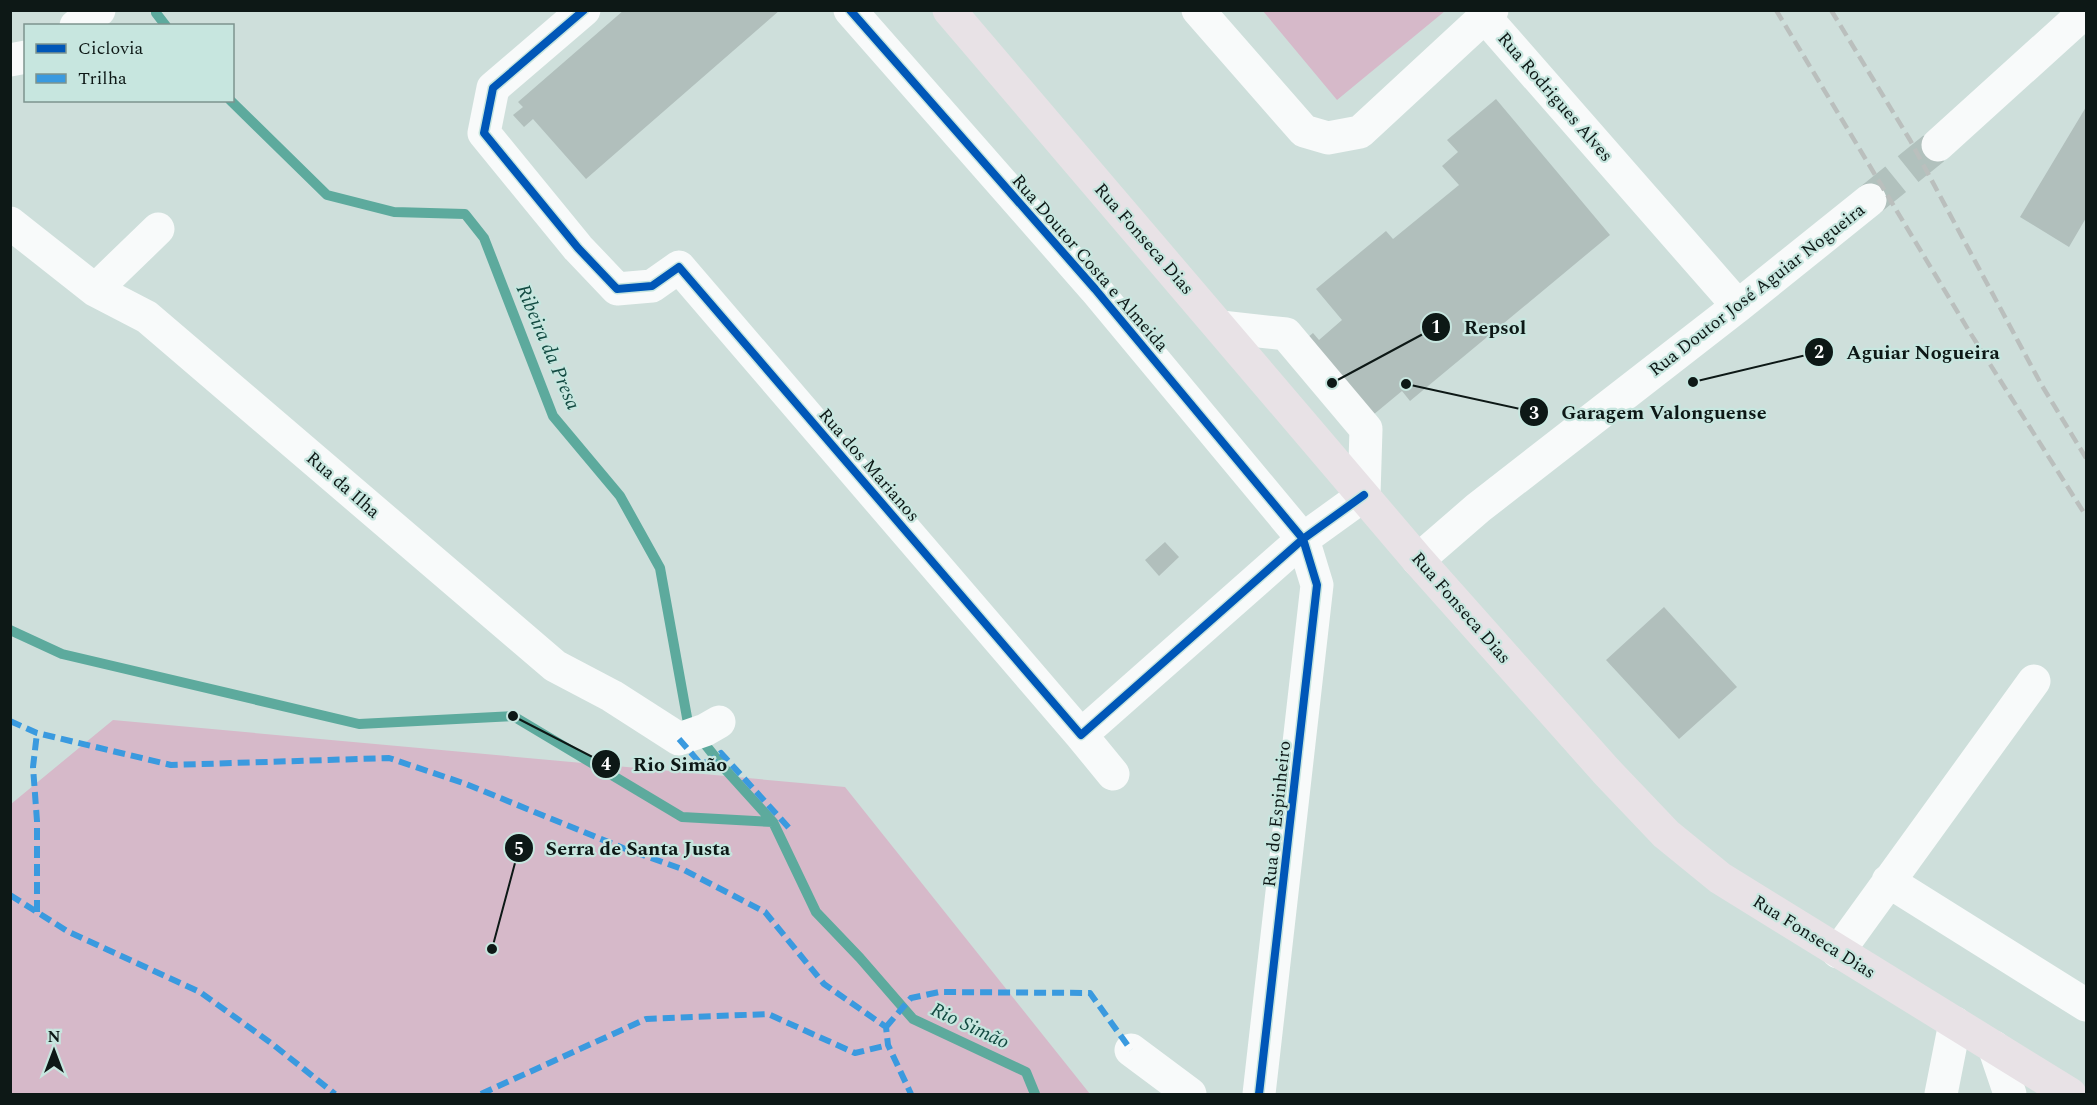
<svg xmlns="http://www.w3.org/2000/svg" width="2097" height="1105" viewBox="0 0 2097 1105" font-family="Spectral,serif">
<rect width="100%" height="100%" fill="#cedfdb"/>
<path fill="#d6b9c9" d="M1263 11H1445L1337 100Z
M113 720 845 787 1090 1094H11V804Z"/>
<g fill="none" stroke-linecap="round" stroke-linejoin="round">
<path stroke="#5daa9d" stroke-width="10" d="M157 10 156 13 166 26
M230 100 327 195 394 212 465 214 484 238 553 416 620 496 660 568 688 723 724 768 773 822
M10 630 62 654 359 724 513 716 682 817 773 822 816 912 860 958 913 1019 1026 1072 1035 1094"/>
</g>
<path fill="#b1bfbc" d="M624 10H780L586 179 533 119 524 127 513 115 523 107 518 102Z
M1496 99 1610 235 1410 401 1402 391 1350 434 1285 357 1313 333 1319 340 1342 320 1316 289 1386 231 1393 239 1459 185 1442 166 1458 152 1447 140Z
M2086 107V218L2069 247 2020 217Z
M1165 542 1179 557 1159 576 1145 560Z
M1664 607 1737 687 1679 739 1606 660Z"/>
<g fill="none" stroke-linecap="round" stroke-linejoin="round">
<path stroke="#b1c1bd" stroke-width="33" stroke-dasharray="33 16" stroke-linecap="butt" d="M1870 200 1938 145"/>
<path stroke="#f8fafa" stroke-width="33" d="M584 10 493 88 484 133 578 248 617 289 652 286 679 267 1081 735 1303 539 1364 495 1366 429 1286 334 1221 327
M850 10 1095 289 1303 539 1317 585 1259 1094
M1198 10 1304 131 1328 138 1360 132 1492 10
M1485 17 1738 306
M76 26 99 10
M10 60 26 57
M1938 145 2086 11
M10 223 95 290 147 317 555 666 612 696 679 739 705 730 719 722
M95 290 158 229
M1418 560 1478 508 1738 306 1870 200
M1081 735 1113 774
M1888 881 2086 1005
M1838 952 2034 681
M1994 1047 2010 1094
M1131 1050 1190 1094
M1941 1094 1955 1023"/>
<path stroke="#e8e2e6" stroke-width="33" d="M949 10 1418 560 1606 771 1666 834 1720 878 2070 1094"/>
<path stroke="#babfbd" stroke-width="4.5" stroke-dasharray="12 6" stroke-linecap="butt" d="M1776 10 1969 331 2086 516
M1831 10 1910 140 2041 384 2086 458"/>
<path stroke="#3a9adf" stroke-width="6" stroke-dasharray="12 6" stroke-linecap="butt" d="M10 721 37 733 171 765 389 758 466 784 623 848 682 869 765 912 824 984 886 1027 888 1045 911 1094
M679 739 699 762H709L721 753 790 829
M10 895 67 931 200 992 271 1043 335 1094
M37 912V821L33 767 37 733
M886 1027 911 998 939 992 1090 993 1131 1050
M481 1094 646 1019 768 1014 855 1053 888 1045"/>
<defs>
<path id="cycleway" d="M584 10 493 88 484 133 578 248 617 289 652 286 679 267 1081 735 1303 539 1364 495
M850 10 1095 289 1303 539 1317 585 1259 1094"/>
</defs>
<use href="#cycleway" stroke="#c7e6df" stroke-width="11"/>
<use href="#cycleway" stroke="#0057b8" stroke-width="8"/>
</g>
<g text-anchor="middle" dominant-baseline="central" stroke-width="4.5" stroke-linejoin="round" paint-order="stroke">
<g font-size="18" fill="#0d1816" stroke="#c7e6df">
<text transform="translate(1555 97) rotate(49)">Rua Rodrigues Alves</text>
<text transform="translate(1144 239) rotate(49)">Rua Fonseca Dias</text>
<text transform="translate(1090 263) rotate(49)">Rua Doutor Costa e Almeida</text>
<text transform="translate(1757 290) rotate(-38)">Rua Doutor José Aguiar Nogueira</text>
<text transform="translate(869 465) rotate(49)">Rua dos Marianos</text>
<text transform="translate(343 485) rotate(41)">Rua da Ilha</text>
<text transform="translate(1461 608) rotate(49)">Rua Fonseca Dias</text>
<text transform="translate(1277 814) rotate(-84)">Rua do Espinheiro</text>
<text transform="translate(1814 937) rotate(32)">Rua Fonseca Dias</text>
</g>
<g font-size="20" font-style="italic" fill="#134b42" stroke="#c7e6df">
<text transform="translate(548 347) rotate(67)">Ribeira da Presa</text>
<text transform="translate(970 1026) rotate(25)">Rio Simão</text>
</g>
</g>
<path fill="none" stroke="#0d1816" stroke-width="2" d="M1332 383L1436 327M1693 382L1819 352M1406 384L1534 412M513 716L606 764M492 949L519 848"/>
<g fill="#0d1816" stroke="#c7e6df" stroke-width="2">
<circle cx="1332" cy="383" r="6"/>
<circle cx="1693" cy="382" r="6"/>
<circle cx="1406" cy="384" r="6"/>
<circle cx="513" cy="716" r="6"/>
<circle cx="492" cy="949" r="6"/>
<circle cx="1436" cy="327" r="15"/>
<circle cx="1819" cy="352" r="15"/>
<circle cx="1534" cy="412" r="15"/>
<circle cx="606" cy="764" r="15"/>
<circle cx="519" cy="848" r="15"/>
</g>
<g font-size="18" text-anchor="middle" font-weight="bold" fill="#fff">
<text x="1436" y="333">1</text>
<text x="1819" y="358">2</text>
<text x="1534" y="419">3</text>
<text x="606" y="770">4</text>
<text x="519" y="855">5</text>
</g>
<g font-size="20" text-anchor="middle" font-weight="bold" fill="#0d1816" stroke="#c7e6df" stroke-width="4.5" stroke-linejoin="round" paint-order="stroke">
<text x="1495" y="334">Repsol</text>
<text x="1923" y="359">Aguiar Nogueira</text>
<text x="1664" y="419">Garagem Valonguense</text>
<text x="680" y="771">Rio Simão</text>
<text x="638" y="855">Serra de Santa Justa</text>
</g>
<rect width="2097" height="1105" fill="none" stroke="#0d1816" stroke-width="24"/>
<rect x="24" y="24" width="210" height="78" fill="#c7e6df" stroke="#7d948f" stroke-width="1.5"/>
<rect x="36" y="44" width="30" height="9" fill="#0057b8" stroke="#7d948f" stroke-width="1.5"/>
<text x="78" y="54" font-size="18" fill="#0d1816">Ciclovia</text>
<rect x="36" y="74" width="30" height="9" fill="#3a9adf" stroke="#7d948f" stroke-width="1.5"/>
<text x="78" y="84" font-size="18" fill="#0d1816">Trilha</text>
<g transform="translate(54 1051)" stroke="#c7e6df" stroke-width="4.5" paint-order="stroke">
<path d="M0-4.5L10 22L0 15L-10 22Z" fill="#0d1816"/>
<text y="-9" font-size="16" font-weight="bold" text-anchor="middle" fill="#0d1816">N</text>
</g>
</svg>
